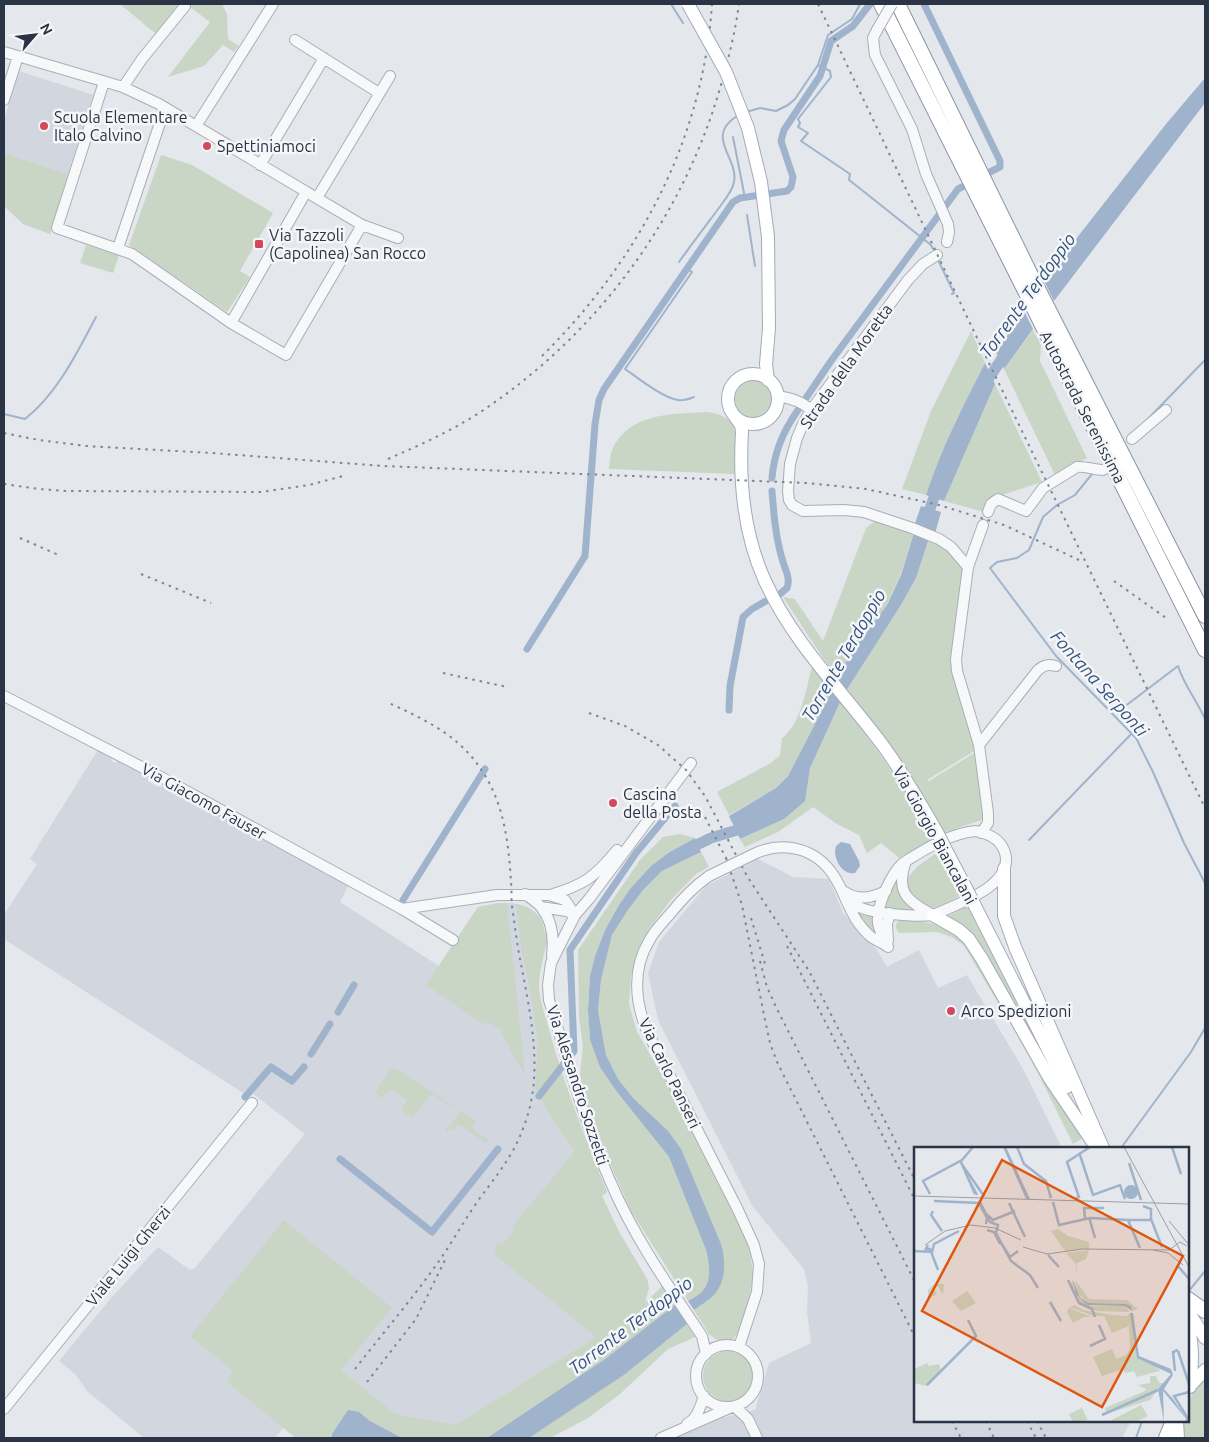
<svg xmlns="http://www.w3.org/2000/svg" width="1209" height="1442" viewBox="0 0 1209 1442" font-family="Ubuntu,sans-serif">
<rect width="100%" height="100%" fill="#e4e7ec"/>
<path fill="#d2d6de" d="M19 71 93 95 68 174 4 153V120Z
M98 750 113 757 111 760 115 763 118 760 148 777V781L158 787 163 786 349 884 340 902 439 966 478 907 499 903H512L526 906 540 916 543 923 533 983 595 1182 619 1232 647 1279 649 1288 635 1313 455 1425 436 1438H296L283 1428 275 1438H144L87 1391 76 1375 59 1361 111 1298 158 1247 190 1270 195 1268 305 1134 247 1089 243 1093 4 939V915L37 864 30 859Z
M758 859 793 877 829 879 843 913 877 950 887 967 919 950 938 988 967 975 1023 1069 1062 1148H915V1421H1131L1122 1438H674L713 1420 755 1410 769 1363 811 1343 807 1312 808 1287 804 1269 753 1207 658 1020 648 973 659 942 706 886Z"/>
<path fill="#c9d6c5" d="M120 4H179L156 34Z
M186 4H222L227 14 228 39 239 46 234 52 223 45 204 66 168 77 210 22Z
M4 153 68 174 50 234 23 224 4 206Z
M161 155 192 165 273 213 240 271 250 277 227 312 129 245Z
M86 245 119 255 113 273 80 263Z
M1033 330 1041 345 1040 361 1087 458 1055 475 1004 369Z
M971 331 985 363C963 406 941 449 926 495L902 489 931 411Z
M735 399a19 19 0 1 1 38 0a19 19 0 1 1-38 0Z
M995 384 1042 482 993 498 984 512 944 501Z
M708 412C713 413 719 414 724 417 742 425 736 457 735 474L609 469C610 463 610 455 612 450 629 412 673 414 708 412Z
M875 521 914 533 900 576 886 606 860 641 836 678 783 597 795 599 823 641 866 528Z
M929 538 938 541 961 562 964 572 960 609 953 641 952 665 976 750 927 780 929 781 976 752 984 813 982 820 942 833 846 691 901 605 916 578Z
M811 669H814L832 691 788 776 776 788 729 815 717 792 771 763 780 755 782 738C799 727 807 689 811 669Z
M840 702C875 745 906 789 932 839L899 858 881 843 867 853 859 835 837 824 813 807 778 832 745 847 740 839 784 819 807 782 810 768 816 752Z
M680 834 695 838 668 853 651 866 630 889 619 905 605 930 595 956 590 976 588 1010 590 1040 617 1092 669 1157 706 1250C709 1263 712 1278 704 1289 701 1294 693 1298 688 1301L631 1211 597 1134 579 1084 583 1046 579 1017 578 950 640 860 663 837Z
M939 851 962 895C953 899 942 907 932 908 917 910 908 890 907 878L918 866Z
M701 852 709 867 696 874 670 901 649 929 637 953 631 977 629 1004 637 1032 665 1080 749 1244 753 1275 747 1314 738 1333 733 1339 727 1342 715 1339 709 1334 694 1310 713 1295 721 1244 703 1204 634 1099 618 1079 606 1055 598 1010 601 980 612 935 628 910 644 889 662 871Z
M897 880 904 900 917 911 916 913 886 910 885 908 893 886Z
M499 903H507L525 1075 501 1033 502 1030 481 1019 486 1026 426 985 478 907Z
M516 904C533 908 542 915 545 933L549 935C545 951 540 967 539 984 539 1000 546 1017 550 1033 565 1087 586 1140 607 1192L602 1196 619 1232 647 1279 649 1288 645 1303 662 1286 675 1305 605 1359 487 1438H402L370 1421 359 1412 332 1434V1438H296L227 1382 233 1371 190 1336 284 1220 392 1308 341 1370 391 1411 400 1415 455 1425 596 1337 494 1254 498 1243 502 1245 515 1230 512 1227 575 1151 557 1127 535 1088 538 1044 532 1000 521 946Z
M967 906 1049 1066 976 940 965 926 947 917Z
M856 912 875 916 878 934 875 936 871 934Z
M903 919 937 924 963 939 1083 1138 1073 1144 1038 1073 1013 1028 964 946 952 937 937 932 899 933C894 928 895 921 903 919Z
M391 1069H396L455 1107 454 1108 432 1094 412 1117 401 1110 407 1100 390 1089 382 1098 375 1093Z
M461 1111 476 1121 471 1128 488 1140 486 1143 458 1124 454 1130 451 1128 447 1133 445 1131Z
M687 1324 695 1337 668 1349 620 1394 588 1418 550 1438H529L624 1375Z
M703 1376a25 25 0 1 1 50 0a25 25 0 1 1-50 0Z
M1205 1377V1438H1184L1183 1421H1188C1188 1400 1190 1392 1205 1377Z"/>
<path fill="#9fb4cc" d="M1205 78V103L1054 301 1043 279 1058 262 1166 124Z
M1024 311 1033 329 1004 369 996 352Z
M985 363 995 384 944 501 926 495C941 449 963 406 985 363Z
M921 506 941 512 935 534 914 526Z
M914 533 929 538 916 578 901 605 846 691 836 678 860 641 887 605 901 575Z
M832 691 840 702 810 768 805 801 784 819 740 839 729 816 776 788 788 776Z
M695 838 701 852 662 871 644 889 628 910 612 935 601 980 598 1010 606 1055 618 1079 634 1099 668 1131 681 1149 721 1244C726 1261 726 1282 714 1295 708 1301 700 1305 694 1310L688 1301C693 1298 701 1294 704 1289 712 1278 709 1263 706 1250L669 1157 617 1092 600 1067 590 1040 588 1010 590 976 595 956 605 930 619 905 630 889 651 866 668 853Z
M841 842 850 844 859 861 860 866 855 873C842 876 832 857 836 846Z
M675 1305 687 1324 624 1375 529 1438H487L605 1359Z
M348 1410 359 1412 370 1421 402 1438H332V1434Z"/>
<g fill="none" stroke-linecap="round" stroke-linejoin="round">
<path stroke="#9fb4cc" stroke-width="2" d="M671 4 683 23
M818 65 830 71 831 77 798 119 800 123 798 127 808 133 801 141 850 174 849 180 853 183 931 245 933 249
M746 112 760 108 776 111 788 105 795 99 818 65 828 35 852 19 860 4
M733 137 744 193
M747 215 755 266
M938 260 954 293 952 294
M679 262C691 245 704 228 716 212 722 203 732 193 734 182 739 158 704 137 737 116
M689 270 692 272 625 369C638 378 663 398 678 400 684 401 689 399 694 397
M4 414 25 419C57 394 77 353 96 317
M1144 423 1205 360
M1092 474 1075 495 1057 505 1043 517 1029 550 1017 558 997 562 990 568 1056 656 1136 738 1153 772 1184 843 1205 883
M1029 840 1136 729 1120 715 1124 707 1178 666C1184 685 1197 701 1205 719
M1121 1148 1191 1052 1205 1028
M1188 1292 1205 1271
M1136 1438 1142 1421"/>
<path stroke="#9fb4cc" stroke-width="7" d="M924 4 1000 161V167L990 172
M806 398 831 361 958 189 962 187
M772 478C774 452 783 431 798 410
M772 491C774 517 776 541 784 565 787 573 790 580 787 588L780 594
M527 649 585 556 595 424 599 400 604 389 733 202 740 198 787 191 791 187 793 177 781 141 784 130 820 76 831 41 853 26 870 4
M729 710 730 686 743 617 752 609 766 601
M403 900 485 769
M338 1012 354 985
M311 1054 330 1024
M539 1096 574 1051 570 950 636 853 675 806
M245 1097 271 1067 292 1081 304 1067
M340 1159 432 1232 498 1149"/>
<path stroke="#9fb4cc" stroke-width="11" d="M983 387 1009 348
M925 523 939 483
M686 850 711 838 750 826"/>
<defs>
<path id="minor" d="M877 30 873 38 875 55 912 129 926 174 948 224 949 232 947 242
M295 40 379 93
M4 52 123 87 159 104 362 225 398 238
M104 82 57 228 132 254 231 323 286 355 362 225
M123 87 142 59 185 6
M4 100 18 56
M196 126 273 4
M260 165 324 58
M317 198 390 76
M118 248 165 108
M937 255 923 264 908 280 811 410 803 424 797 438 790 464 788 491 789 500 792 505 803 511 844 510 864 512 912 528 939 539 951 547 968 567 956 659 957 671 979 745 988 813V823L981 833
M231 323 306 192
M777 396C790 398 802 401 811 410
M1132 439 1166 410
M988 512 991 504 998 499 1026 511 1043 488 1077 467C1086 466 1094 470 1103 470
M968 567 983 525
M4 696 159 776 402 909 497 895H549L565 900 575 915
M979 745 1038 670C1044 665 1048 664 1056 666
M691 763 589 899 575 915 551 963 548 985 549 1000C568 1062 585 1124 611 1183 634 1237 669 1287 702 1336L706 1354
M976 831C988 834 999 838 1004 850 1018 884 959 903 936 914L933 915C907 901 895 892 906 861 927 848 951 833 976 831Z
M754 854C783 840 816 848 834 876 844 891 848 909 859 924 862 927 865 932 869 935 874 940 882 942 888 947
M709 876C693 887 682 899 670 914 663 922 654 931 649 941 632 969 635 1002 647 1031L738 1210 754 1245 759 1264 757 1292 739 1347
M845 892C859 901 871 898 886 891
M525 894C530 898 537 902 541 907 552 920 554 939 552 956
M550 895C584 885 595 877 617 850
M849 898C851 900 852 903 854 904 866 914 917 917 933 915
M541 907 567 911 575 915
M402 909 453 940
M888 941 887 924 890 913
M887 945C884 938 879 931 878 923 876 906 891 874 903 863
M696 1376a31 31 0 1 1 62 0a31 31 0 1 1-62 0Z
M4 1409 252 1103
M687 1424C698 1418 700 1407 704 1396
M661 1438 734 1406 748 1419 757 1438"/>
<path id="major" d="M748 128 761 182 768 237 769 328 766 364 768 380
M728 399a25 25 0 1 1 50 0a25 25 0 1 1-50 0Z
M735 417 741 425 742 432C739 482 744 535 765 581 793 643 844 693 884 747 904 775 921 804 938 834
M945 848 967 890
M1004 869V916L1015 947 1103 1148
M974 904 1067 1087
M933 915 959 930 969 939 982 959 1050 1079 1096 1147
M1188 1311 1205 1338
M1188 1326C1194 1348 1192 1365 1190 1387
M1189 1387 1205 1370
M1177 1421 1178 1438"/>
<path id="highway" d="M881 4 1205 650
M898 4 1029 271 1205 616
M1188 1299 1205 1311
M1166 1438 1173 1421"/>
</defs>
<use href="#minor" stroke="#a9aeb7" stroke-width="12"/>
<use href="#major" stroke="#a3abb8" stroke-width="14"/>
<use href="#highway" stroke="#8b94a3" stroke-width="16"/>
<use href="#minor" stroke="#f7f8fa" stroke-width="10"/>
<use href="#major" stroke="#fff" stroke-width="12"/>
<use href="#highway" stroke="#fff" stroke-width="14"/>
<path stroke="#7d8696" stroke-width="2" stroke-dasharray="2.5 5" stroke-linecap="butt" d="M818 4 989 363 1205 808
M542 356C638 261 703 140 712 4
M4 433 39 440 86 446 212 453 383 466 807 483 866 489 939 505 1004 525 1079 560
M388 459C420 445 449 432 479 413 600 333 689 211 725 70 731 49 736 26 739 4
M4 484 39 489 67 491 261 492 309 485 343 476
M20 538 61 556
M141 574 211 603
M1114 581 1169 620
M443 673 507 687
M589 713 625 726 658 745 686 770 705 796 747 876 809 971 915 1180
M705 817 729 864
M726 858 742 905 764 1015 770 1043 777 1062 915 1337
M751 918 766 967
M787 946 915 1200
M760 961 767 987 776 1007 915 1282
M355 1369C383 1333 413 1298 439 1261 451 1244 461 1226 473 1208 492 1180 512 1160 524 1126 544 1074 531 1017 521 964 517 945 515 926 512 906 511 899 512 891 511 883 509 845 504 803 482 771 460 736 426 720 389 703
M367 1382 416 1319 445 1260
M952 1421 961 1438
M986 1421 994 1438
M1027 1421 1036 1438
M1037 1421 1046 1438"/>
<defs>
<path id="minor-bridge" d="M877 30 892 4
M709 876 754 854"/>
<path id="major-bridge" d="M688 4 726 72 748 128
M938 834 945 848
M967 890 974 904"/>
</defs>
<use href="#minor-bridge" stroke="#a9aeb7" stroke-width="12" stroke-linecap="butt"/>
<use href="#major-bridge" stroke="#a3abb8" stroke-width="14" stroke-linecap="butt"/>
<use href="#minor-bridge" stroke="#f7f8fa" stroke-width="10"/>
<use href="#major-bridge" stroke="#fff" stroke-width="12"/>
</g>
<g fill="#d1495b" stroke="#f4f6f9" stroke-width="2">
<circle cx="44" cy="126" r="5"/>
<circle cx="207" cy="146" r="5"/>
<rect x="254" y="239" width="10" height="10" rx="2.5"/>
<circle cx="613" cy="803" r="5"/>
<circle cx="951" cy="1011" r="5"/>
</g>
<g text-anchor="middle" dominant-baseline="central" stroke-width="5" stroke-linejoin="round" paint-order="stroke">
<g font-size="16" fill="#2b3445" stroke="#f4f6f9" text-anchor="start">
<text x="54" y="117">Scuola Elementare<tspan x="54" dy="18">Italo Calvino</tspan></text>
<text x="217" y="146">Spettiniamoci</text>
<text x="269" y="235">Via Tazzoli<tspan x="269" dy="18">(Capolinea) San Rocco</tspan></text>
<text x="623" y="794">Cascina<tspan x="623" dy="18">della Posta</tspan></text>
<text x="961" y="1011">Arco Spedizioni</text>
</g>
<g font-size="16" fill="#2b3445" stroke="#f4f6f9">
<text transform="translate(846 366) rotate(-55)">Strada della Moretta</text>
<text transform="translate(1083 407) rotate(63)">Autostrada Serenissima</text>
<text transform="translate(204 801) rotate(29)">Via Giacomo Fauser</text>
<text transform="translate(935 835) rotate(61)">Via Giorgio Biancalani</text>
<text transform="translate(670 1073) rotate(64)">Via Carlo Panseri</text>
<text transform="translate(578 1085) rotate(72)">Via Alessandro Sozzetti</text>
<text transform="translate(128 1256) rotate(-51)">Viale Luigi Gherzi</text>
</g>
<g font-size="18" font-style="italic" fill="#34527a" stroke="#f4f6f9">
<text transform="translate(1027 295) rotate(-54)">Torrente Terdoppio</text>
<text transform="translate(843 655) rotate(-60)">Torrente Terdoppio</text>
<text transform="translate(1100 683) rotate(48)">Fontana Serponti</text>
<text transform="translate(630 1325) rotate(-37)">Torrente Terdoppio</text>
</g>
</g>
<g transform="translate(914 1147)">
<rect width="275" height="275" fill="#e4e7ec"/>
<path d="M144 82 154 89 175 95V102L151 104 137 84ZM175 103 172 112 163 116 162 127V117L152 106ZM159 133 164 150 177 159H211L216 165 182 164 165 155 157 137ZM161 133 175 152 213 153 224 162 218 164 211 157 174 156 164 146ZM20 137H30L29 148 24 139 20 141 23 147 14 152V143ZM53 144 62 156 47 164 38 154ZM161 158 169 163 198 168 213 169 216 166 223 210 242 218 246 224 223 230 220 224 211 226 209 222 188 229 179 210 198 202 202 212 212 208 216 202 215 179 198 186 190 169H180L155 160ZM155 161 177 170H170L159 176 153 165ZM13 216 15 219 25 217 27 224 13 239 0 236V222ZM236 229H242L245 236H249L236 253 192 267 191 261 233 243 224 238 236 236ZM227 258 234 269 221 275H194ZM168 261 174 273 159 275 155 267Z" fill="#c9d6c5"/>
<path d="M89 0H92L116 52H112ZM210 45a7 7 0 1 1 14 0a7 7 0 1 1-14 0ZM159 133 166 150 174 156 212 157 217 159 218 164 211 159 173 158 162 147ZM216 166H219L225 209 257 222 259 228 250 242 259 252 275 275 249 244 250 275 244 242 257 227 223 211Z" fill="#9fb4cc"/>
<path fill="none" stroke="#9fb4cc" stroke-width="2.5" d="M103 0 110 17 132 34 137 51M258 0 267 27M166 8 179 48 206 38 211 52M47 15 61 47M47 16 70 49M215 16 227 53M53 29 63 48M16 47 9 34 48 13 59 0M162 51 165 50 153 15 176 0M20 54 65 56 73 71 72 77M66 55 76 75 84 78 82 86 97 114 116 128 124 141M139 55 145 78 176 71 214 73 226 101M95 56 111 90M229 59 237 62V72L248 100M19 64 17 68 28 84M71 66 79 73 101 64M175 70 181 91M171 71 170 61H190M215 73H238M73 83 80 85 86 97M87 96 96 110 104 104M14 98 12 102H16L24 123M0 104 18 105 20 97 45 84M134 108 145 120M264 119 275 132M154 133 165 156 178 162 181 170M136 155 147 174M176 199 191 192 185 178M264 204 275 237M261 224 259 205 264 203M13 238 62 189 54 173M188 268 244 243M273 275V270L260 249 275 245"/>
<path fill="none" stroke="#9a9fa9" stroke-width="1" d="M210 0 275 120M0 49 275 57M255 74 275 98M11 98 31 84 57 78 81 81 107 93M109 100 133 107 169 102 255 103 266 95 273 99M239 103 254 106 269 118"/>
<path fill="#df570f" fill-opacity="0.15" stroke="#df570f" stroke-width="2.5" d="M88 13 269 109 188 260 8 164Z"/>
<rect width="275" height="275" fill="none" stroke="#2b3445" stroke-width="2.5"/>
</g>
<rect width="1209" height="1442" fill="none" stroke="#2b3445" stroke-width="10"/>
<g transform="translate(35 35) rotate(62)" stroke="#f4f6f9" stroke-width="4" paint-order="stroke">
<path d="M0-4L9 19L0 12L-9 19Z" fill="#2b3445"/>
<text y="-8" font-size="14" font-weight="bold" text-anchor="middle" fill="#2b3445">N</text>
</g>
</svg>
